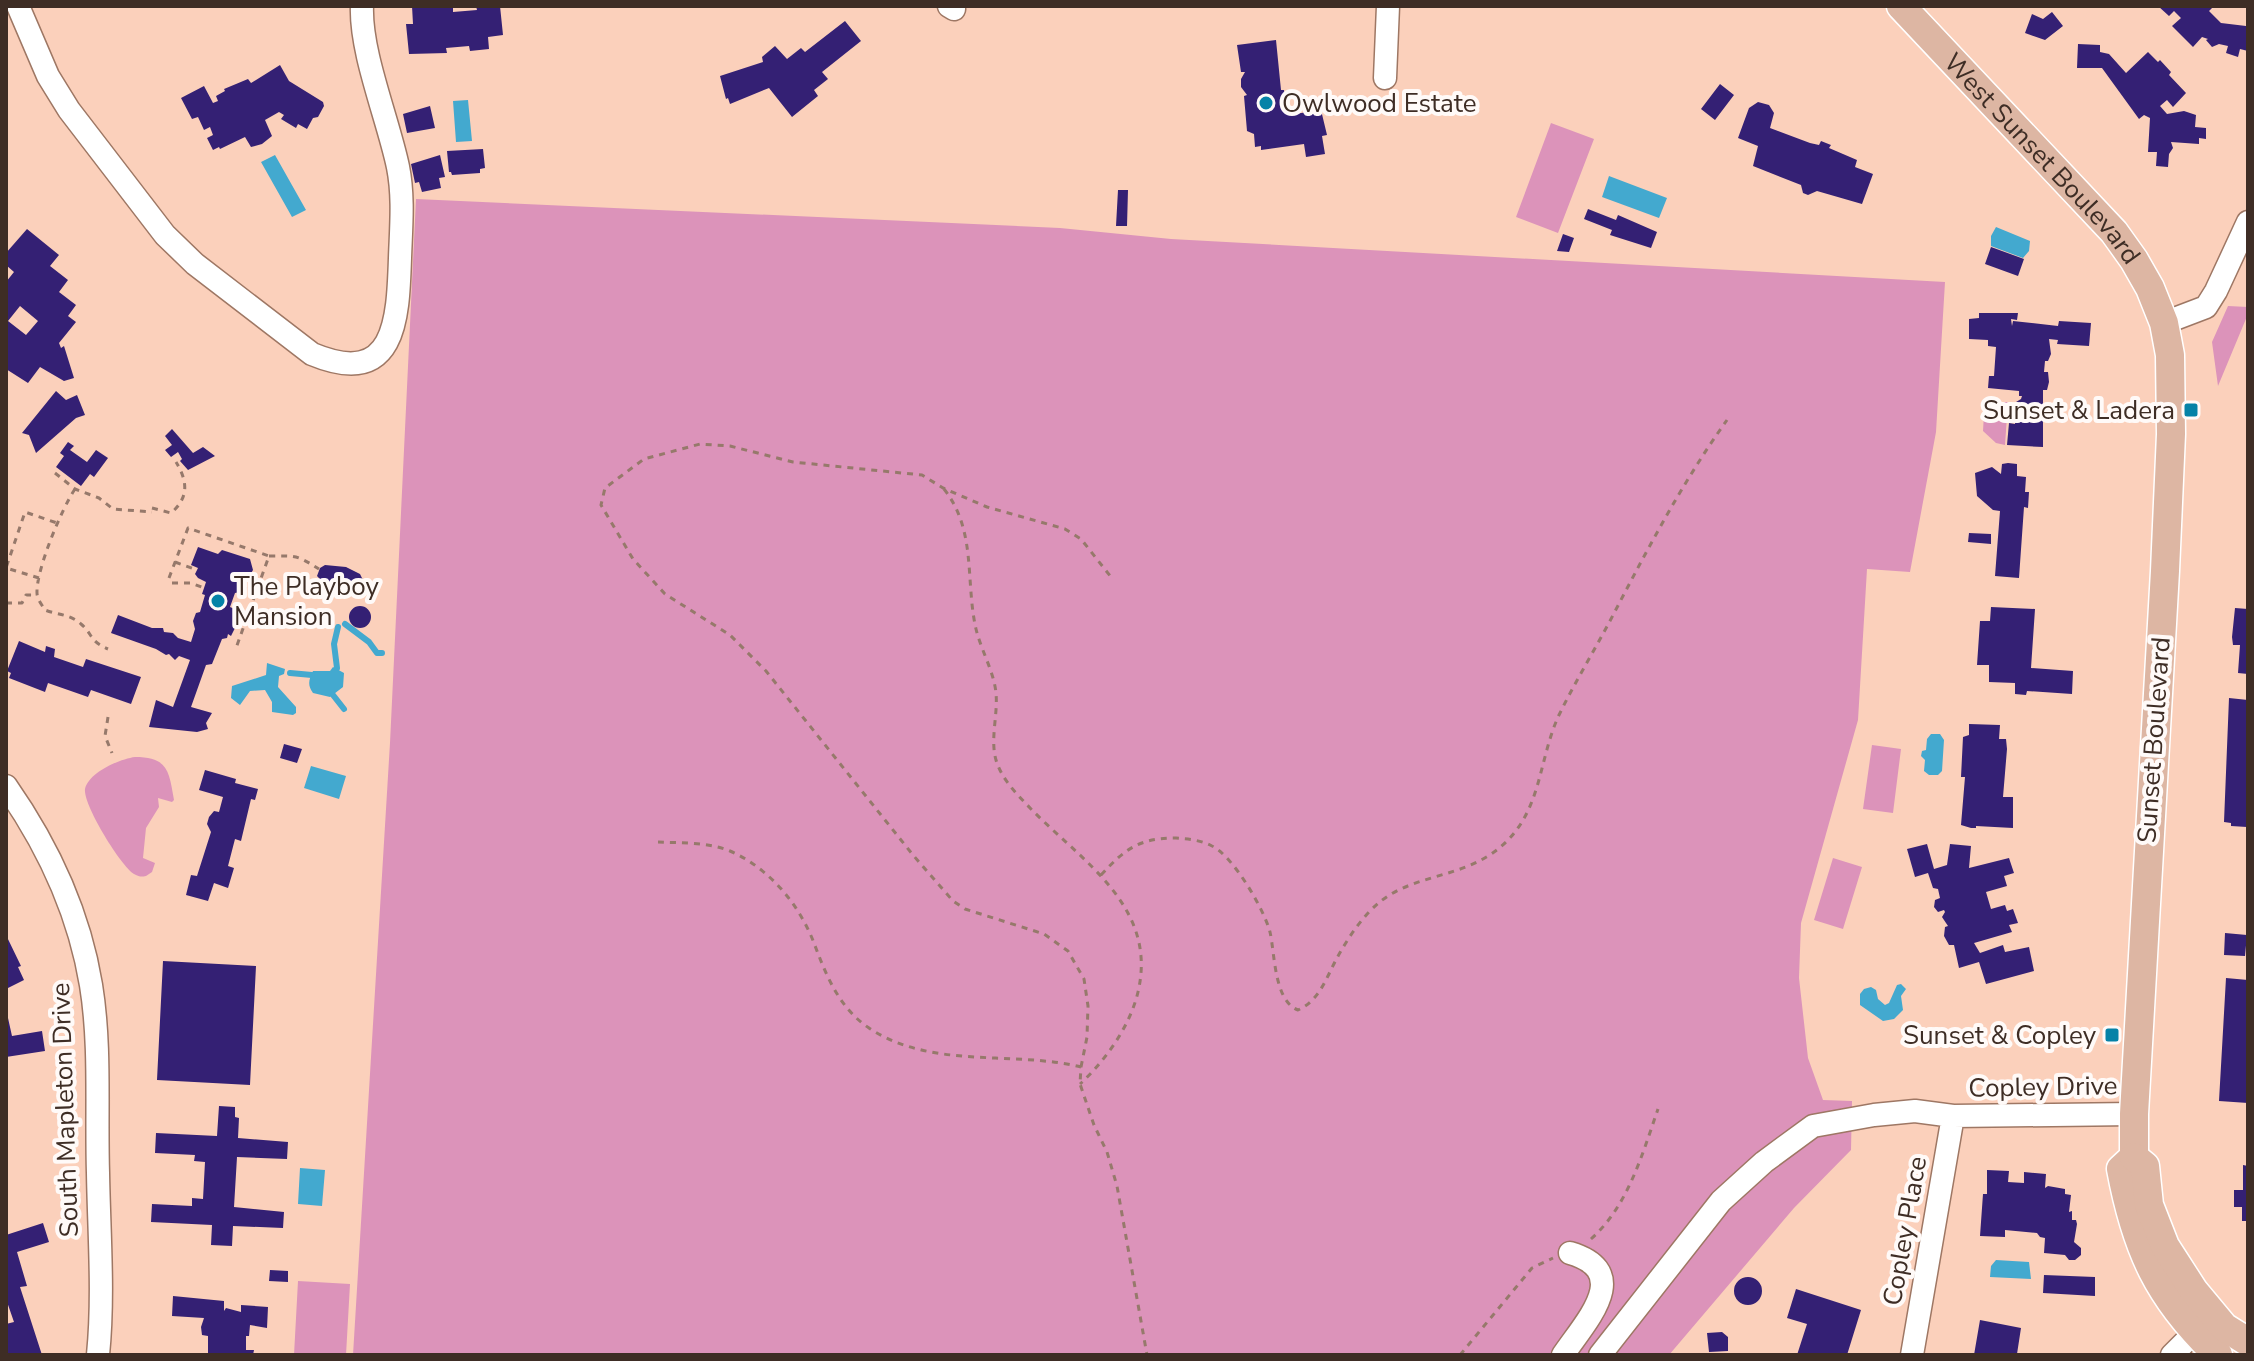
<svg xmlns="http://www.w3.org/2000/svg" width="2254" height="1361" viewBox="0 0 2254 1361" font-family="'Nunito Sans',sans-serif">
<rect width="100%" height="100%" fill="#fbd0bb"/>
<path fill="#dc93ba" d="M1551 123 1594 139 1558 233 1516 217Z
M416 199 1060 228 1171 239 1945 282 1936 432 1910 572 1867 569 1858 720 1801 923 1799 978 1808 1058 1823 1100 1852 1101 1851 1150 1794 1208 1669 1355H353L390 743Z
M2228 306 2248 307V314L2218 386 2212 342Z
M1995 402H2008L2005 445 1996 443 1983 431 1984 414Z
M1872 745 1901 749 1893 813 1863 809Z
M135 757C168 757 169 771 174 800L172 802 158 798 159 807 146 828 143 858 155 863 152 872 146 876C141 877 140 877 134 874 121 866 83 805 85 789 89 772 120 759 135 757Z
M1833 858 1862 867 1843 929 1814 920Z
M298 1281 350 1284 346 1355H294Z"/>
<path fill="#43a9cf" d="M468 100 472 141 456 142 453 101Z
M275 155 306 210 292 217 261 162Z
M1609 176 1667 198 1659 218 1602 197Z
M1996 227 2030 241 2029 251 2023 258 1991 246V236Z
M267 663 285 669 284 674 279 676 278 687 296 707V713L293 715 272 712V702L265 690 250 691 240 705 231 698 232 686 266 675Z
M333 667 344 673 343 687 330 697 313 693C307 685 309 679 313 671H330Z
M1931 734H1940L1944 740 1942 771 1938 775H1929L1924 771 1925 760 1921 756 1922 751 1926 750 1927 739Z
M311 766 346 776 339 799 304 788Z
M1901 984 1906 989 1901 996 1903 1010 1894 1019 1883 1021 1860 1005V994L1864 989 1871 987 1876 990 1878 999 1885 1005 1889 1003 1897 985Z
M300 1168 325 1170 322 1206 298 1204Z
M1996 1260 2029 1262 2031 1279 1990 1277 1991 1266Z"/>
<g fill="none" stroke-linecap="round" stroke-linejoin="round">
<path stroke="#43a9cf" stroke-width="6" d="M345 624 369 642 377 653H382
M337 668 334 644 338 627
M290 673 312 675
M333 695 344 709"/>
</g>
<path fill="#342074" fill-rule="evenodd" d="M412 6H453V12L477 10 476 6H500L503 35 488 37 489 49 470 51 469 46 446 48 447 53 409 54 406 24H413Z
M2158 6H2214L2209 11 2221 23 2246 26 2248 51 2240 49 2238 57 2226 53 2228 46 2219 44 2212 47 2206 40 2208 39 2202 37 2193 47 2172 26 2181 18 2174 11 2169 16Z
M2052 12 2063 26 2045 40 2025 33 2032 14 2043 19Z
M845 21 861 41 822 72 828 79 814 90 818 96 792 117 769 88 730 104 728 98 726 99 720 76 763 62 762 57 775 46 787 59 801 48 805 52Z
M1276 40 1281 90H1284L1288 115 1321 110 1327 135 1322 136 1325 154 1306 157 1304 144 1261 150V146L1255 147 1254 134 1247 131 1244 96 1247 95 1241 87V79L1245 72H1241L1237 45Z
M2078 44 2100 45V52L2109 54 2126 73 2148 52 2158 62 2160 60 2171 72 2169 75 2186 93 2173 107 2167 100 2160 106 2167 114 2184 111 2196 115 2195 127 2206 128V139L2199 138V144L2171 142 2173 148 2169 154 2168 167 2156 166 2157 152H2148L2150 118 2144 115 2139 119 2102 68H2077Z
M280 65 289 81 323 102 324 106 318 117 313 118 307 129 298 124 296 128 281 119 284 115 279 112 265 120 272 136 262 144 251 147 245 137 220 149 219 147 213 150 207 138 213 135 210 127 204 130 198 117 192 119 181 98 204 86 213 103 218 101 216 96 225 91 224 89 248 79 251 83Z
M1720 84 1734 95 1715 120 1701 109Z
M1758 102 1769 105 1774 113 1770 128 1810 143 1819 145 1821 141 1831 145 1829 148 1857 160 1855 167 1873 174 1862 204 1817 191 1808 195 1803 193 1801 185 1753 166 1758 146 1738 138 1749 108Z
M430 106 435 128 407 133 403 114Z
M483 149 485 168 480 169V173L452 175 451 172H449L447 151Z
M440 155 445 177 439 178 441 188 422 192 419 182 415 183 411 164Z
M1118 190H1128L1127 226H1116Z
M1588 209 1616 220 1618 215 1657 232 1651 248 1610 235 1612 230 1584 219Z
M27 229 59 255 50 266 68 280 59 292 76 305 68 316 76 322 59 343 61 348 64 346 74 378 64 381 40 367 28 383 6 369V282L14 272 6 265V253ZM20 306 38 321 26 335 8 321Z
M1563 234 1574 238 1569 252 1557 251Z
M1991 247 2024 259 2018 276 1985 264Z
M1979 313H2018L2017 320 2011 319 2012 326 2013 321 2058 326 2059 321 2091 323 2089 346 2057 344 2058 340 2049 339 2051 354 2048 361H2045L2044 372H2048L2049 382 2047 390H2043V447L2007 445 2009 423 2015 424 2016 402 2021 399 2022 396H2019V391L1988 388 1989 376H1994L1996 347 1988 346V340L1969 339V319L1979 318Z
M56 391 66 400 77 395 85 415 76 418 36 453 29 435 22 433Z
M172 429 193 453 203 447 215 456 188 470 180 461 182 459 178 452 171 457 165 450 172 445 165 436Z
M68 442 74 446 70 450 87 462 96 450 108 458 94 477 90 474 81 486 56 467 64 456 60 453Z
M2008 463 2017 464V476L2026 477 2025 492H2029L2028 508 2024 507 2019 578 1995 576 2000 511 1993 510 1977 496 1975 473 1992 467 2001 474 2002 464Z
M1969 533 1991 534V544L1968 542Z
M198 547 218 554 222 550 250 559 253 570 240 592 235 593 230 607 237 610 235 628 231 636 228 634 227 638 222 639 212 664 206 665 191 707 212 713 206 723 208 729 197 732 149 727 156 700 173 707 190 660 179 656 175 660 169 654 166 655 156 649 111 633 118 615 152 628H163L164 632 173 633 178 638 191 642 195 629 193 621 196 613 200 612 205 595 202 594 206 582 198 578 195 574 198 568 191 565Z
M325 565 346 567 360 574 363 580 361 585 338 594 333 593 317 576 320 568Z
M349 617a11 11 0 1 1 22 0a11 11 0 1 1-22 0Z
M1991 607 2035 609 2031 668 2073 671 2072 694 2027 691 2026 695 2015 694V683L1989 682V665H1977L1980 621H1990Z
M2235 608 2248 609V674L2238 673 2240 645H2233L2232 637Z
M19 641 45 652 46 646 55 649 54 657 83 667 86 659 141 677 131 704 91 690 88 697 48 683 45 692 9 678 11 673 7 671Z
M2229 698 2248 700 2247 827 2231 826V823L2224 822Z
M1969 724 2000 725 1999 739H2006L2007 749 2003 797H2013V828L1976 826V828H1971L1961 825 1965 777H1961L1963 737 1969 735Z
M284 744 302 749 297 763 280 758Z
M205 770 236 779 235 783 258 789 255 800 251 799 241 841 235 839 228 866 234 868 228 888 214 883 208 901 186 895 191 875 197 876 211 832 207 824 209 817 214 811 219 812 223 797 199 790Z
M1927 844 1934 869 1947 865 1950 844 1971 846 1969 868 2009 858 2014 873 2004 876 2007 886 1986 892 1991 909 2005 905 2007 911 2013 909 2018 923 2009 925 2012 932 1974 943 1980 953 2003 945 2005 952 2029 947 2034 971 1986 984 1979 962 1959 968 1954 945H1949L1944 936 1945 927 1948 926 1942 917 1945 912 1944 910 1938 912 1934 907 1935 900 1940 898 1938 889 1933 888 1928 873 1915 877 1907 849Z
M2225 933 2247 935 2245 956 2224 955Z
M6 935 21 966 18 967 24 980 8 988 6 983Z
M163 961 256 966 250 1085 157 1080Z
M2226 978 2248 980V1103L2219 1101Z
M6 1009 12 1036 42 1031 45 1051 6 1057Z
M219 1106 235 1107V1117L239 1118 238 1138 288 1142 287 1159 237 1157 234 1207 284 1212 283 1228 233 1226 232 1246 211 1245 212 1225 151 1222 152 1204 192 1206V1198L203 1199 205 1162 194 1161 195 1155 155 1153 156 1133 217 1136Z
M2243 1165 2248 1166V1221H2242V1207H2234V1190H2243Z
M1987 1170 2009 1171 2008 1182 2024 1183V1172L2046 1174 2045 1188 2048 1186 2065 1189V1194L2071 1195 2069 1212 2072 1211V1220H2076L2077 1224 2074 1242 2081 1248V1255L2075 1260H2069L2065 1255 2044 1253 2045 1238 2040 1237 2037 1233 2005 1230V1237L1980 1236 1983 1194H1987Z
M43 1223 49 1242 17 1252 27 1286 20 1287 42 1355H6V1324L14 1322 6 1299V1235Z
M270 1270 288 1271V1282L269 1281Z
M2044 1275 2095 1277V1296L2043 1293Z
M1734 1291a14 14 0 1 1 28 0a14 14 0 1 1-28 0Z
M1796 1289 1861 1310 1847 1355H1797L1807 1324 1787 1318Z
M173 1296 224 1301V1311L226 1308 241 1312V1305L268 1307 267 1328 250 1325 249 1336H246V1350H254L253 1355H208V1336L202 1335 201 1327 204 1318 172 1316Z
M1980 1320 2021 1328 2017 1354 1974 1355Z
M1722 1332 1728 1337V1351L1709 1352 1707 1333Z"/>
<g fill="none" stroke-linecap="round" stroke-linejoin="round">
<defs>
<path id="minor" d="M18 6 48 76 69 110 165 235 195 264 312 354C396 389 398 319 400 258 401 228 404 197 398 167 388 119 360 52 362 6
M949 6 954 9
M1385 78 1388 6
M2164 323 2206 307 2216 291 2248 222
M6 786C48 846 79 912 91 985 101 1046 96 1111 98 1173 99 1233 104 1295 98 1355
M1563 1355C1586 1321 1634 1272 1570 1253
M1600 1355 1721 1201 1764 1162 1813 1126 1874 1115 1915 1111 1953 1116 2134 1114
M1912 1355 1953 1116
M2172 1355 2195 1332"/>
<g id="major">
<path id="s1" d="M1901 6 2114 232 2134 260 2150 288 2164 323 2170 355 2171 434 2165 571 2134 1114V1157L2121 1169C2136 1249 2158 1298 2218 1355"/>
<path d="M2134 1157 2145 1166 2149 1205 2165 1246 2194 1291 2224 1327 2248 1342"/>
</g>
</defs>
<use href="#minor" stroke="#9e7764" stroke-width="25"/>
<use href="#major" stroke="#fff" stroke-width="31"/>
<path stroke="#96796b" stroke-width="3" stroke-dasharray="6 6" stroke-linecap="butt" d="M55 473 75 489 99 498 113 509 152 512
M75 489C62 508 36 570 37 593 37 599 42 605 45 610 58 615 70 614 81 624 93 634 89 641 108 649
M944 489C977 531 965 581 976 629 981 650 994 672 996 693 998 715 990 739 996 760 1002 780 1017 794 1031 809 1083 862 1158 907 1138 992 1130 1026 1106 1060 1080 1084
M152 508 171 513C190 497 187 480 176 462
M269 556C296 556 295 554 319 569
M175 562 197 570
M39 578 6 568 25 512 57 523
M169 578 188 528 269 556 235 651
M172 583H191L204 588
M241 587 256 592
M6 603H22L26 595H36
M108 717 105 736 112 753
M658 842C681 843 708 842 730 851 769 868 799 904 814 943 826 975 839 1008 869 1028 932 1070 1012 1050 1081 1067L1080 1084 1094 1125 1107 1152 1117 1186 1147 1355
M1101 875C1125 849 1139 838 1176 838 1188 839 1201 840 1212 846 1233 856 1264 909 1270 932 1275 954 1274 1001 1298 1010 1320 1000 1326 978 1337 958 1348 938 1363 915 1381 901 1418 872 1468 879 1506 842 1542 807 1539 758 1559 715 1575 682 1594 651 1611 619 1647 550 1682 483 1727 420
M1081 1067 1087 1037 1088 1006 1084 979 1068 951 1044 934 965 909 953 901 913 855 766 671 730 635 665 594 633 559 601 505 605 488 644 459 700 444 730 446 793 462 922 475 943 488 987 507 1065 529 1081 539 1111 577
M1591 1239C1628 1206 1642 1155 1658 1109
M1460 1355 1532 1268 1553 1258"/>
<use href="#minor" stroke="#fff" stroke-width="22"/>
<use href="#major" stroke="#ddb6a3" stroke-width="28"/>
</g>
<g fill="#0582a7" stroke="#fffaf8" stroke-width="3">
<circle cx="1266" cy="103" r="8"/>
<rect x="2183" y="402" width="16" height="16" rx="4"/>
<circle cx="218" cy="601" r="8"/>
<rect x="2104" y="1027" width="16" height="16" rx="4"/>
</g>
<g text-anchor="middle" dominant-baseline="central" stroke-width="8" stroke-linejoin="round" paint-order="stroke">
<g font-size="26" fill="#3e2d25" stroke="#fffaf8" text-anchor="start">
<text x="1282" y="103">Owlwood Estate</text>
<text x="2175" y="410" text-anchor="end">Sunset &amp; Ladera</text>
<text x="234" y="586">The Playboy<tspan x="234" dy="30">Mansion</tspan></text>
<text x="2096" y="1035" text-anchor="end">Sunset &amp; Copley</text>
</g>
<g font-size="26" fill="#3e2d25" stroke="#fffaf8">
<text stroke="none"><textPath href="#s1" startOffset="208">West Sunset Boulevard</textPath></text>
<text transform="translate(2154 740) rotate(-86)">Sunset Boulevard</text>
<text transform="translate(2043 1087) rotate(-1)">Copley Drive</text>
<text transform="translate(65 1110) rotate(-92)">South Mapleton Drive</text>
<text transform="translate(1905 1231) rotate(-80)">Copley Place</text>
</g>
</g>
<rect width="2254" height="1361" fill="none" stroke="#3e2d25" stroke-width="16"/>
</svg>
